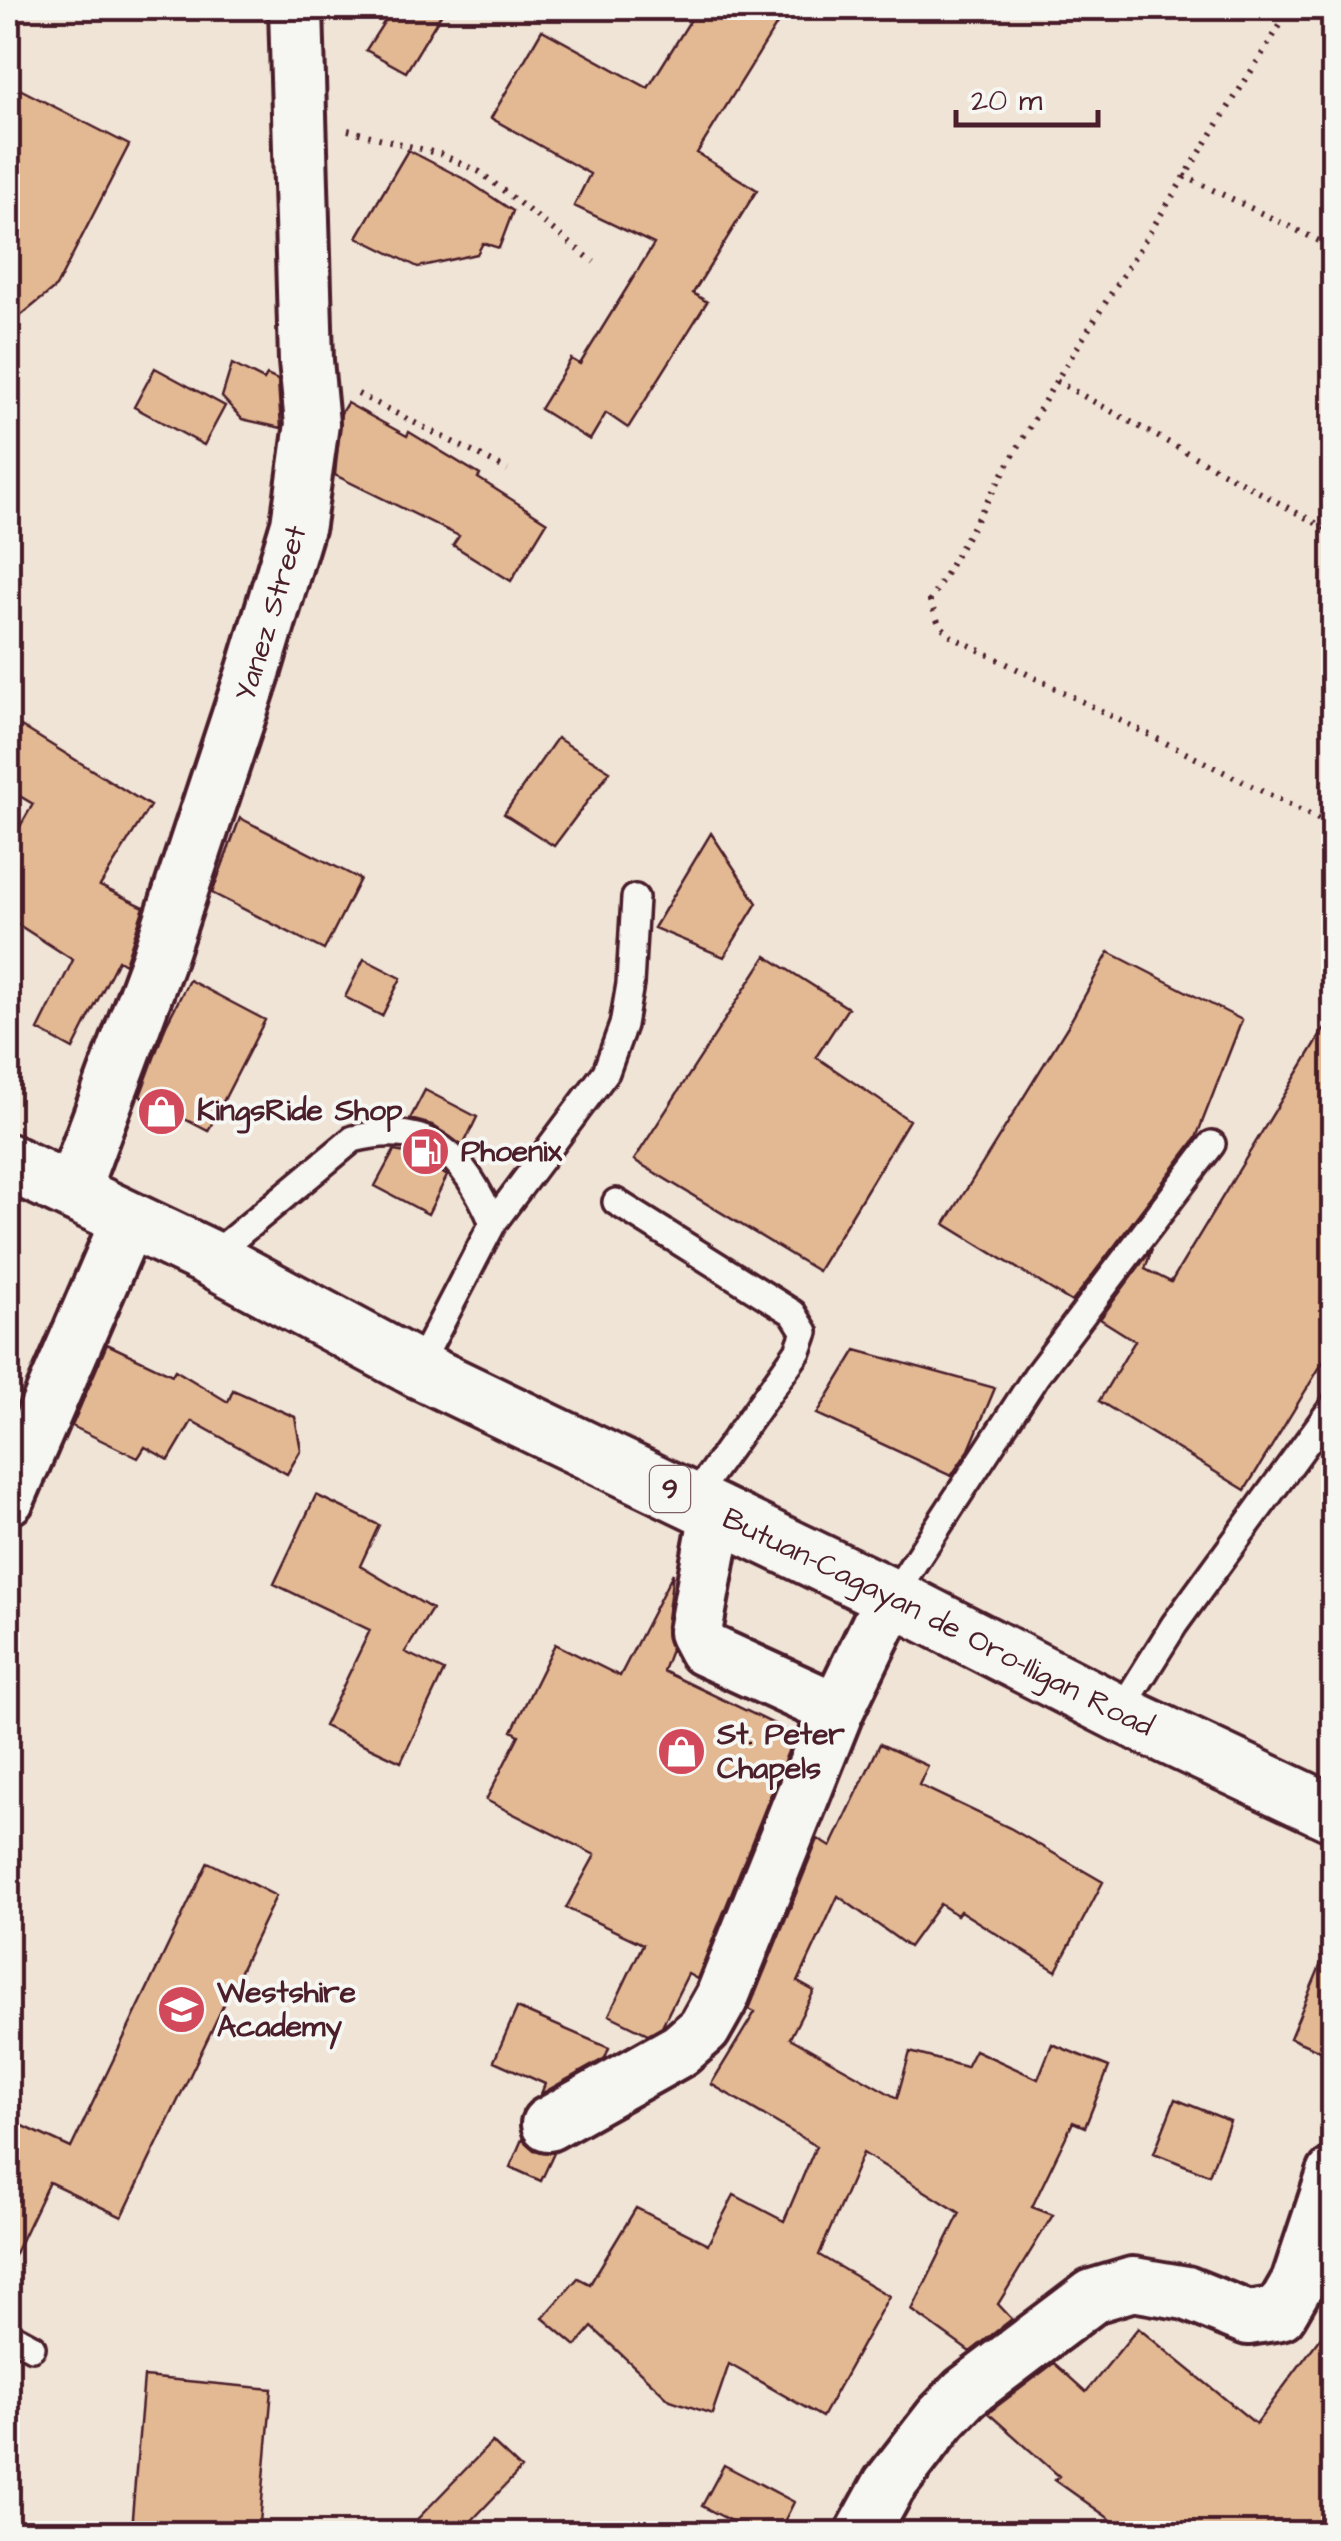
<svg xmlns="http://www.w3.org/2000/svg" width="1341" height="2541" viewBox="0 0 1341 2541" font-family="'Architects Daughter',sans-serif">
<rect width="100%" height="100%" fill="#f0e4d6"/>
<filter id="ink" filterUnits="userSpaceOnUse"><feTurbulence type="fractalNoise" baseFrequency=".01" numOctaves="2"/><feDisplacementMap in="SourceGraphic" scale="20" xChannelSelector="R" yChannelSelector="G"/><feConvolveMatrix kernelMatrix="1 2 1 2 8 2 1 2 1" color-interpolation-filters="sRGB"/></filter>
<g filter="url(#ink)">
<path fill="#e3b993" stroke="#4a1f2b" stroke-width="2.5" d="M393 8H445L406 72 366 50Z
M698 8H787L697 153 757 190 693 293 707 302 628 428 606 413 590 440 540 409 571 359 580 364 654 244 574 206 590 174 491 118 542 30 648 88Z
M8 83 129 145 56 287 8 326Z
M408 150 466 180 513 211 499 248 483 243 477 254 418 267 357 237Z
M232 364 264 380 267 375 278 380 281 428 242 419 222 397Z
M155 368 225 406 204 445 134 407Z
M347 403 407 436 409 432 480 475 478 478 547 522 511 581 453 545 459 536 335 475 341 413Z
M21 726 150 806 100 886 144 907 125 964 118 960 73 1049 38 1030 73 960 8 918V847L33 804 8 789V747Z
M557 738 610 771 554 846 504 814Z
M240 818 360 879 324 950 212 893Z
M711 833 757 903 724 957 654 928Z
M1109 952 1242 1020 1196 1138 1072 1302 945 1224 1069 1024Z
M766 956 848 1008 816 1057 909 1120 818 1271 634 1160Z
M364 959 401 978 382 1016 345 997Z
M189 980 265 1020 208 1131 140 1096 166 1025Z
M1334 1013V1344L1245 1490 1099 1401 1135 1341 1100 1319 1152 1249 1145 1269 1171 1282Z
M425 1090 477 1117 463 1146 432 1125 410 1119Z
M394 1151 418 1155 447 1176 428 1214 375 1186Z
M107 1344 172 1375 175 1370 228 1402 233 1390 295 1417 301 1450 287 1474 192 1421 169 1460 145 1447 138 1458 72 1426Z
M856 1350 995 1388 969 1450 951 1476 817 1414Z
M316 1495 379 1525 360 1566 432 1609 405 1652 444 1671 401 1762 324 1726 370 1630 274 1584Z
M673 1573 666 1627 671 1650 663 1671 795 1734 697 1979 688 1974 662 2026 648 2034 609 2015 643 1944 566 1908 595 1855 486 1800 519 1735 512 1731 555 1644 620 1676Z
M880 1744 928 1766 919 1785 1010 1828 1103 1882 1056 1971 960 1911 957 1915 940 1904 909 1947 838 1896 798 1982 814 1991 790 2038 897 2098 910 2052 966 2067 975 2050 1038 2079 1052 2044 1109 2067 1085 2127 1073 2122 1032 2207 1053 2215 998 2304 1012 2319 970 2352 912 2310 960 2213 863 2153 819 2255 889 2296 822 2417 729 2364 712 2414 670 2400 592 2327 576 2346 543 2318 578 2278 590 2284 636 2208 708 2244 734 2195 784 2221 816 2146 711 2084 755 2012 749 2009 818 1839 831 1847Z
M208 1862 276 1896 122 2217 49 2182 8 2268V2119L71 2148Z
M1333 1935H1334V2057L1290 2038Z
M517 2008 609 2048 605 2058 541 2094 545 2084 494 2061Z
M1175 2099 1230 2121 1209 2175 1154 2153Z
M522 2139 534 2150 554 2153 541 2181 510 2167Z
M1334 2319V2534H1131L1055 2480 1059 2476 988 2413 1054 2363 1086 2392 1138 2328 1256 2424Z
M144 2377 272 2389 259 2534H175L131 2529Z
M492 2442 521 2469 459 2534H403Z
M724 2465 794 2502 778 2534H756L702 2506Z"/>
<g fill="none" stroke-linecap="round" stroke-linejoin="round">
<defs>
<path id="service" d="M616 1202 793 1313 805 1332 798 1351 692 1500
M210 1258 353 1139C431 1119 465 1157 493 1223
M417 1369 493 1223 606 1072 623 1025 630 984 635 898
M892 1597 1036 1376 1212 1144
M1119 1713 1174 1625 1334 1405
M8 2334 32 2347"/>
<g id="minor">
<path id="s1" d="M72 1192 158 960 254 670 298 524 312 424 306 361 296 8"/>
<path d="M8 1498 128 1220"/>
<path d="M717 1512 695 1632 704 1649 837 1710"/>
<path d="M548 2124 680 2050 704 2029 722 1997 837 1710 892 1597"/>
<path d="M862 2534 889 2485 941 2418 965 2393 1093 2296 1133 2284 1186 2293 1248 2318 1280 2313 1298 2282 1334 2174"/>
</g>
<g id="trunk">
<path id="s2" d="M8 1162 210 1258 417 1369 892 1597 1119 1713 1334 1814"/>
</g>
</defs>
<use href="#service" stroke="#4a1f2b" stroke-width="32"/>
<use href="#minor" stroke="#4a1f2b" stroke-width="60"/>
<use href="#trunk" stroke="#4a1f2b" stroke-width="62"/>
<path stroke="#4a1f2b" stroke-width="6" stroke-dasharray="2.5 8" stroke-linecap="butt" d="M1291 8 1056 381 930 601 939 624 951 636 1334 827
M348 130 440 154 480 172 594 262
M1184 176 1334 248
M1056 381 1334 533
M358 394 508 470"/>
<use href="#service" stroke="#f6f6f2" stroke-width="25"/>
<use href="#minor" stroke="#f6f6f2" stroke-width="52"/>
<use href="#trunk" stroke="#f6f6f2" stroke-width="55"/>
</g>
</g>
<defs>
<symbol id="shop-disc" viewBox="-11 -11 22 22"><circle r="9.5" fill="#d1495b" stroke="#f6f6f2"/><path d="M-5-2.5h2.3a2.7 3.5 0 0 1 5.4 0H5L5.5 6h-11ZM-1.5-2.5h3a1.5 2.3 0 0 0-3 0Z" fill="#fff"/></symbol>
<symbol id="fuel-disc" viewBox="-11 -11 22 22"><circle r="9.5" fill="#d1495b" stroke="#f6f6f2"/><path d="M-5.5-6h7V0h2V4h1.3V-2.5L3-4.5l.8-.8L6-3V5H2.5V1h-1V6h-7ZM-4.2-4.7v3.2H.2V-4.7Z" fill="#fff"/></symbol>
<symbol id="school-disc" viewBox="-11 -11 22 22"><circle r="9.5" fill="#d1495b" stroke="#f6f6f2"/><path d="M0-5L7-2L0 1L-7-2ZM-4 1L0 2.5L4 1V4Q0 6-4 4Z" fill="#fff"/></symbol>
</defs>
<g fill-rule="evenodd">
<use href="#shop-disc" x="134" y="1084" width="55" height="55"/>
<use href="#fuel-disc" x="398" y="1124" width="55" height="55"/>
<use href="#shop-disc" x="654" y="1724" width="55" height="55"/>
<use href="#school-disc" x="154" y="1982" width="55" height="55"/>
</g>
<g text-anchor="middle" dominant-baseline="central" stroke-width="8" stroke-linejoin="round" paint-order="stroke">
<rect fill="#f6f6f2" stroke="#7e6067" stroke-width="2.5" x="650" y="1466" width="40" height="46" rx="8"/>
<g font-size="28" font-weight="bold" fill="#4a1f2b">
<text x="670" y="1489">9</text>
</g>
<g font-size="30" fill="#4a1f2b" stroke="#f6f6f2">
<text stroke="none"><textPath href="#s1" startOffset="612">Yanez Street</textPath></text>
<text stroke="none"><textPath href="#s2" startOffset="1038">Butuan-Cagayan de Oro-Iligan Road</textPath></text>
</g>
<g font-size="30" font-weight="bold" fill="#4a1f2b" stroke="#f6f6f2" text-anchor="start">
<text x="197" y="1111">KingsRide Shop</text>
<text x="461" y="1152">Phoenix</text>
<text x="717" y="1735">St. Peter<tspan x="717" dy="34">Chapels</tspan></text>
<text x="217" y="1993">Westshire<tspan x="217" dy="34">Academy</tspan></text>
</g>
</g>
<rect width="1341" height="2541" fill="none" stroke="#f6f6f2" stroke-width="40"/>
<rect x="20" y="20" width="1301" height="2501" fill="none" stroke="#4a1f2b" stroke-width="4" filter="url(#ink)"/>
<path d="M956 110v15h142v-15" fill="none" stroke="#4a1f2b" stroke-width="5"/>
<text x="971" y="110" font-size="30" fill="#4a1f2b" stroke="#f6f6f2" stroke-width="8" paint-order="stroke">20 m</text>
</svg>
